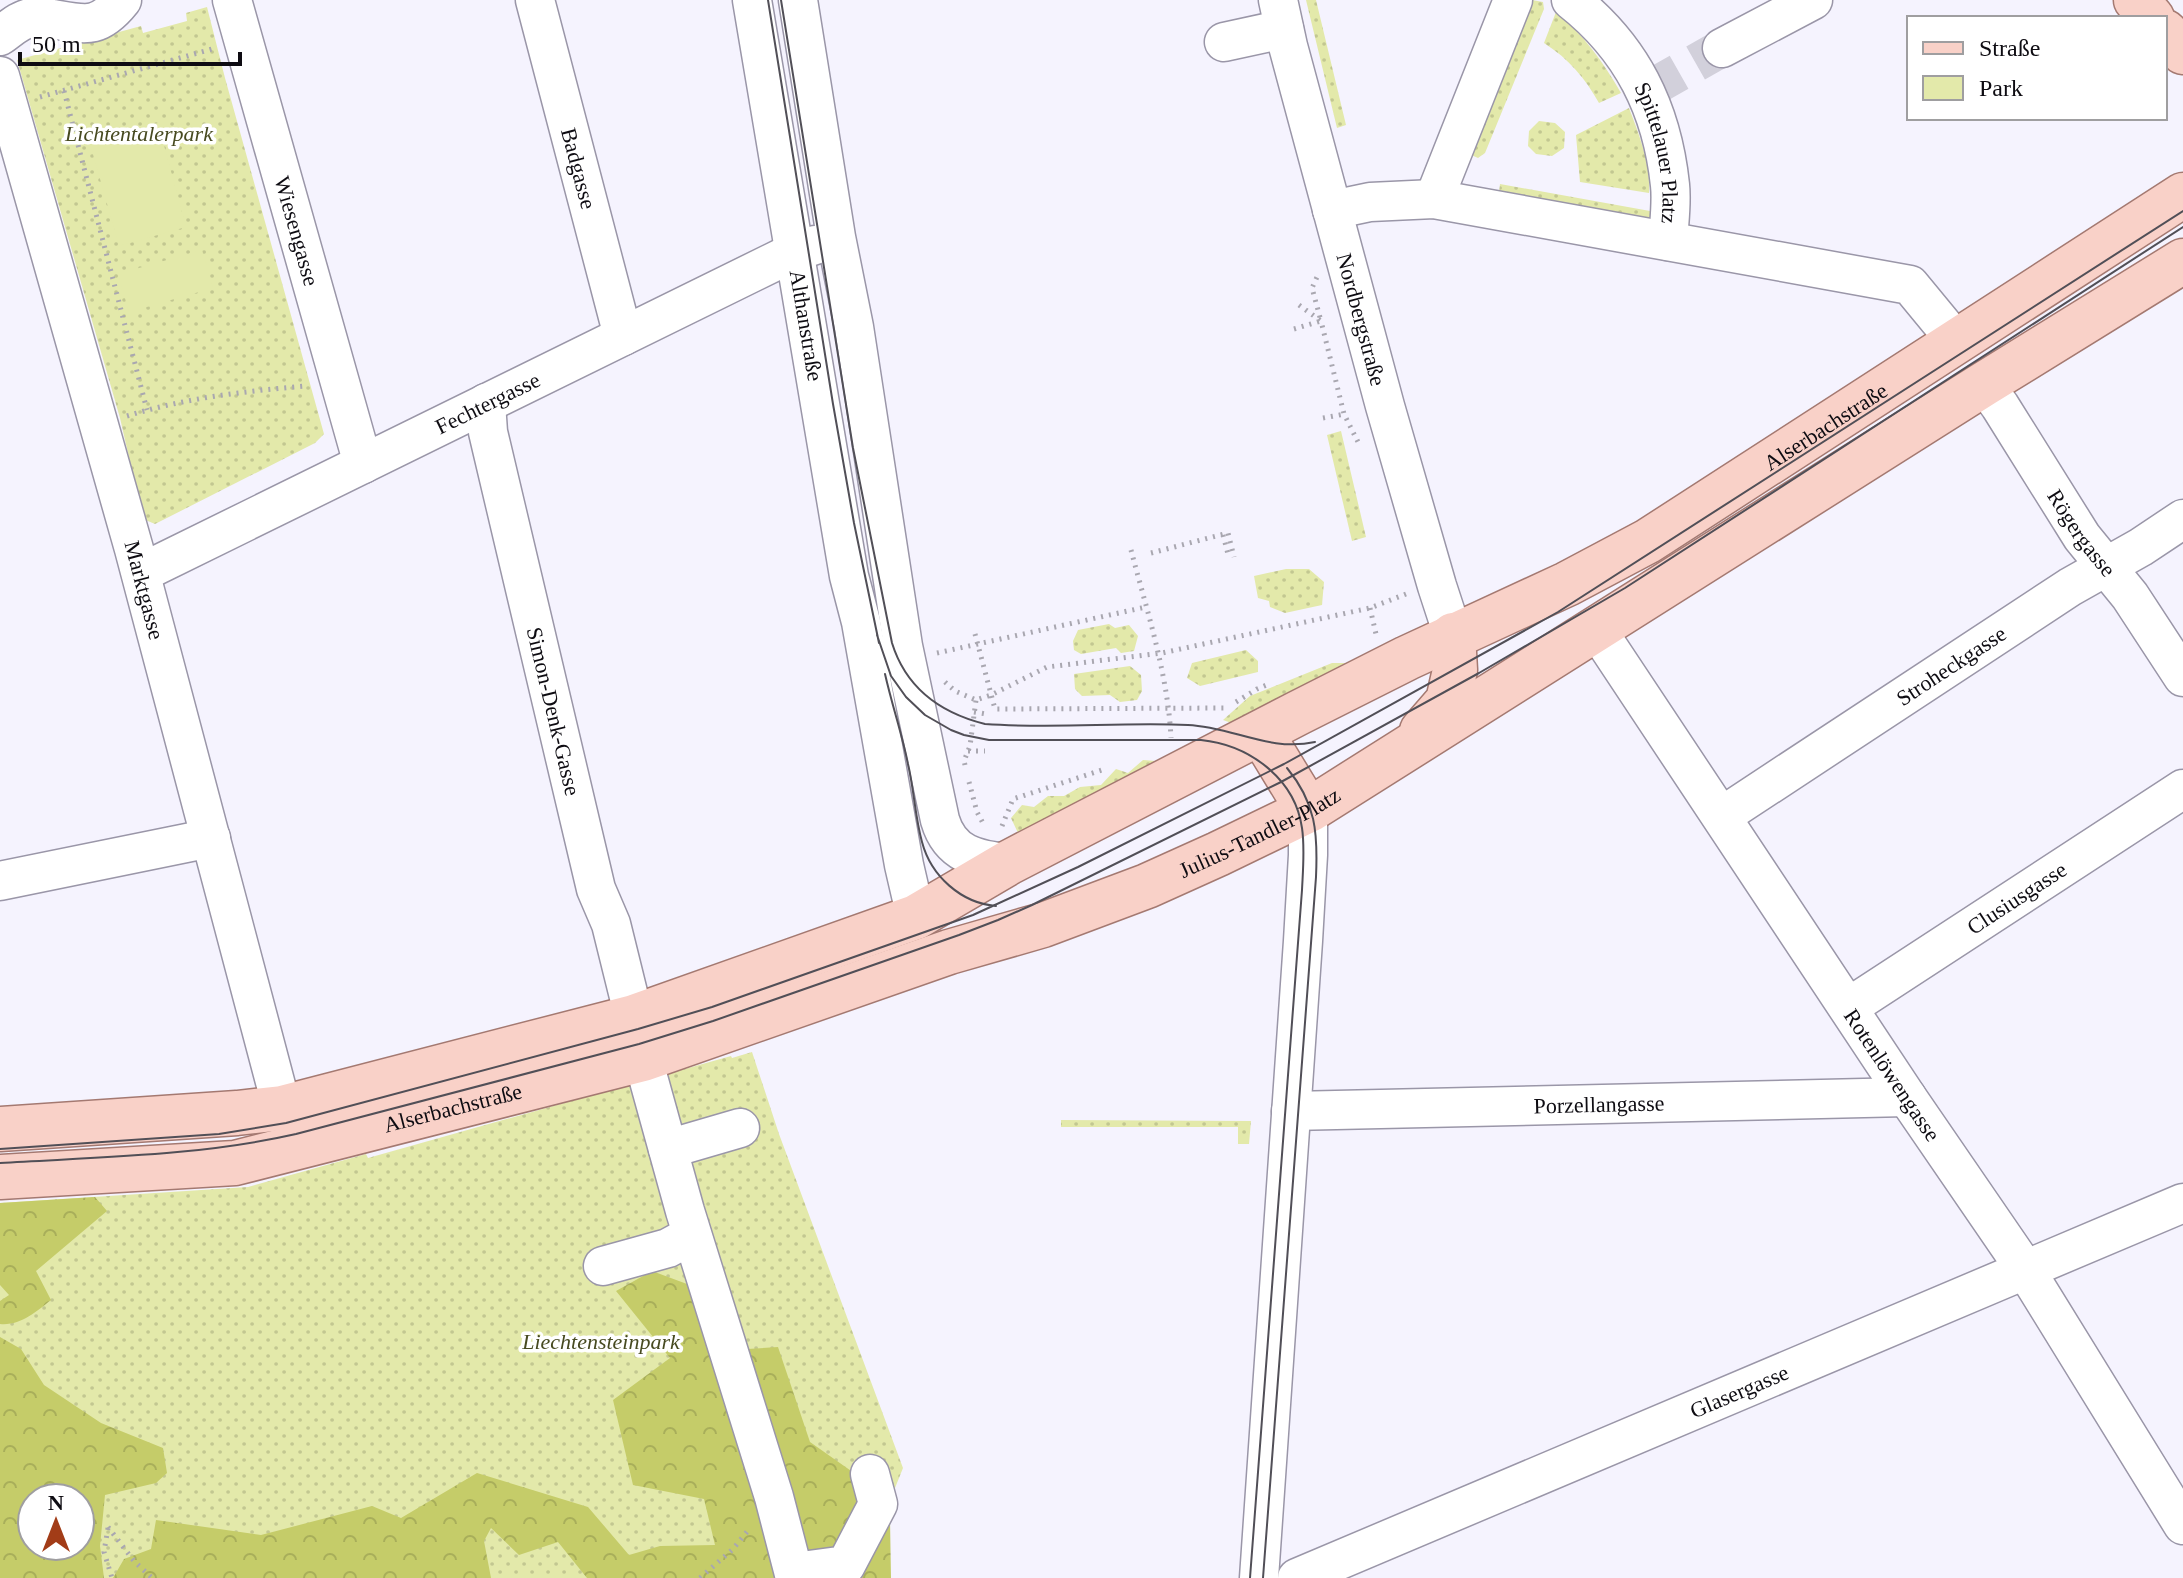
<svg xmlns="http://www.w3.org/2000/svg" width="2183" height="1578" viewBox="0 0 2183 1578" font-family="Georgia,serif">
<defs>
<pattern id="green-dots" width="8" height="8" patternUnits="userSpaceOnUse" patternTransform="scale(2)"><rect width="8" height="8" fill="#e3e9aa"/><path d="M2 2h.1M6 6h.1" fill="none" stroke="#c2c791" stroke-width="1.8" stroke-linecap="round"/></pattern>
<pattern id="forest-crowns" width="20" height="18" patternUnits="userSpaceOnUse" patternTransform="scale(2)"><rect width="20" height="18" fill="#c5cc69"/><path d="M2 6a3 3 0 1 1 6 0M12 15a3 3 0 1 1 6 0" fill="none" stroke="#a8ae5a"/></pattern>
</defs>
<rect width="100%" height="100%" fill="#f5f3fe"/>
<path fill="url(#green-dots)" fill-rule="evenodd" d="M1306 0H1316L1346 125 1337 128Z
M1532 0 1543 2 1544 9 1485 153 1478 158 1469 154Z
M207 7 225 78 324 434 315 443 155 524 143 519 120 418 17 60 141 26 143 33 187 21 186 13Z
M1556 12C1584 35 1603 62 1621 93L1599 103C1585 78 1569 59 1544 43Z
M1629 108C1639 134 1651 165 1649 193L1580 182 1576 135Z
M1539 121 1555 123 1565 132 1564 148 1552 156 1536 154 1528 146 1529 131Z
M1500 184 1650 211V219L1499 192Z
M1341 431 1366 537 1352 541 1327 435Z
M1286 569H1309L1324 582 1322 605 1285 613 1270 607 1269 601 1258 598 1254 576Z
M1109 624 1115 628 1129 625 1138 636 1134 651 1121 653 1116 648 1081 654 1074 650 1073 641 1078 630Z
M1246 650 1258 661V672L1200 686 1187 678 1192 663Z
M1332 663H1349L1237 725 1223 720 1250 696Z
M1130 666 1141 675 1142 691 1137 700 1120 702 1110 695 1082 696 1075 689 1074 674Z
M1143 760 1156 761 1159 768 1018 833 1011 818 1022 805 1034 807 1048 796H1064L1080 787 1101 785 1116 769 1128 773Z
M752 1052 779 1134 903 1468 859 1578H0V1203L248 1187 366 1154 368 1158 731 1056 732 1058ZM32 1498H80V1546H32Z
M1061 1120 1251 1121 1249 1144H1238V1127H1061Z"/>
<path fill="url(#forest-crowns)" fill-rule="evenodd" d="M95 1197 107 1211 36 1271 51 1300C36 1312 20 1326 0 1324V1301L9 1295 0 1285V1203Z
M652 1271 687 1284 714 1351 778 1347 810 1442 864 1480 890 1519 891 1578H587L558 1542 519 1555 491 1528 484 1541 491 1578H113L124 1559 151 1549 156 1520 261 1535 372 1506 401 1518 477 1473 588 1507 629 1555 660 1546 715 1545 704 1499 633 1485 613 1400 670 1358 616 1291Z
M0 1337 21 1349 44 1385 101 1423 163 1448 167 1473 156 1483 105 1495 100 1546 104 1578H0ZM80 1498V1546H32V1498Z"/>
<path fill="#e3e9aa" d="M158 123 186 227 119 246 89 140Z
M202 250 213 288 129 312 118 274Z"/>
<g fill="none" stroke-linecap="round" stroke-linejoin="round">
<path stroke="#d2d0db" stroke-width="38" stroke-dasharray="38 19" stroke-linecap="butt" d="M1646 91 1722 48"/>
<defs>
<g id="minor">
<path id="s1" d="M232 0 363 464"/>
<path id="s2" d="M535 0 623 336"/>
<path id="s3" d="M752 0 849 576 861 622 904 865 916 917"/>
<path d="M798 0 836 237 854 327 903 646 940 820C950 854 976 860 1008 863"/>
<path id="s4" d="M1278 0 1288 46 1385 406 1437 586 1453 635"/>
<path id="s5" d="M1571 0C1632 48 1662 109 1670 185 1672 203 1669 223 1668 241"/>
<path d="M0 36C11 28 20 19 34 17 40 16 47 18 53 19 87 25 99 29 122 0"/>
<path d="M1224 42 1284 29"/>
<path d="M1722 48 1813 0"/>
<path id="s6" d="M0 76 134 549 282 1108"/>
<path d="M1434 199 1513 0"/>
<path d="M1332 210 1370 202 1434 199 1910 285 1957 342"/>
<path id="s7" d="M1984 384 2000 406 2082 537 2130 596 2183 677"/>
<path id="s8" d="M486 403 488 432 596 889 611 924 634 1017"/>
<path id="s9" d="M141 573 794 252 815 245"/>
<path id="s10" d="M1597 630 1907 1097 2025 1269 2183 1525"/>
<path id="s11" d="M1722 816 2070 587 2141 547 2183 519"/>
<path d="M0 881 211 838"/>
<path id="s12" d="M1849 1007 2183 789"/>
<path d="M643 1059 685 1211 774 1497 795 1578"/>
<path id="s13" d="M1291 1111 1907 1097"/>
<path d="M668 1149 740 1128"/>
<path d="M603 1266 668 1248 692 1235"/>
<path d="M794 1572 846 1565 878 1504 870 1474"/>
<path d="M1259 1578 1303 941 1308 855V810"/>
<path id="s14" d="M1297 1578 2183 1203"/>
</g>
<g id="major">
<path d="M2136 0 2152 18"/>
<path d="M2165 32 2183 52"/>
<path d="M1422 731 1448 701 1455 670 1453 635"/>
<path d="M1261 733 1308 810"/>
<path id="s15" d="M0 1129 237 1113 282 1108 634 1017 916 917 1008 863 1298 713 1407 658 1567 584 1648 541 2183 195"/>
<path id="s16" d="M0 1177 235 1163 643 1059 949 952 1043 925 1147 886 1218 854 1311 809 1984 384 2183 261"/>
</g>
</defs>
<use href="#minor" stroke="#9a96a8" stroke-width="41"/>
<use href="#major" stroke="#a47971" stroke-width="47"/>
<path stroke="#a9a7b0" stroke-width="5" stroke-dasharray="2 6" stroke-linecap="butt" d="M64 91 147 410
M40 97 212 49
M1299 305 1321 321 1344 414 1359 444
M1294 329 1321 321 1312 288 1317 277
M127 416C185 398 246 391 306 386
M1323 418 1345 414
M1223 535 1229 558
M1131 550C1147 611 1168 675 1171 738
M1151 553 1228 533 1234 557
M1370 608 1376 634
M975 634 995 709 1228 708
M937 653 1146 607
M945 682 955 691 976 700 991 695 1047 667 1162 653 1370 608 1406 594
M1236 702 1257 689 1269 684
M974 712 986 714
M968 751H985
M965 765 964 761 970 746 976 700
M969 782 977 812 984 825
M1002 826 1013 799 1105 769
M108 1527 134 1561 152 1578
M108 1528 104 1552 112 1578
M700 1578 733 1549 750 1528"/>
<use href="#minor" stroke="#fff" stroke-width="38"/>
<use href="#major" stroke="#f9d1c8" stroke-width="44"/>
<path stroke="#514f57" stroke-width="2" d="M768 0 833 404 854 523 879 643
M781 0 853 448 892 643C906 688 941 713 985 724 1053 729 1121 722 1188 725 1233 727 1269 752 1315 742
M877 635 891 676 906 697 925 715 951 730 964 735 989 740H1201C1249 745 1295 778 1302 828 1305 848 1303 869 1302 890L1250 1578
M885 674C892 705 902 734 908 764 914 789 915 817 922 842 931 876 961 903 996 906
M0 1149 219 1134 286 1123 638 1029 712 1007 973 915 1078 867 1284 764 1558 612 2183 211
M0 1163C99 1157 199 1156 296 1134L639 1044 713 1021 959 935 998 920 1032 905 1281 782 1479 673 1625 588 2183 227
M1263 1578 1316 877C1318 833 1316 803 1287 768"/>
</g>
<g text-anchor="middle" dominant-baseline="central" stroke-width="7" stroke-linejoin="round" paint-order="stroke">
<g font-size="22" font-style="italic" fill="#474a20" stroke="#fff">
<text x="139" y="133">Lichtentalerpark</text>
<text x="601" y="1341">Liechtensteinpark</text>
</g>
<g font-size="22" fill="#0e0c12" stroke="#fff">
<text stroke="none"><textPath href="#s5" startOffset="182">Spittelauer Platz</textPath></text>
<text stroke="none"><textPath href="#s2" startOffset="174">Badgasse</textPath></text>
<text stroke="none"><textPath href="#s1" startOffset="240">Wiesengasse</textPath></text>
<text stroke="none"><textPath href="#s4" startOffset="330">Nordbergstraße</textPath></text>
<text stroke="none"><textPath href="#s3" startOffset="330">Althanstraße</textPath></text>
<text stroke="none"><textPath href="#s9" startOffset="386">Fechtergasse</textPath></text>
<text stroke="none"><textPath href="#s15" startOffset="1980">Alserbachstraße</textPath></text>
<text stroke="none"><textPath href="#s7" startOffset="178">Rögergasse</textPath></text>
<text stroke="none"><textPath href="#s6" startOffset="534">Marktgasse</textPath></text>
<text stroke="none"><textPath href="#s11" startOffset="274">Stroheckgasse</textPath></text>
<text stroke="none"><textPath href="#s8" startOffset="316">Simon-Denk-Gasse</textPath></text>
<text stroke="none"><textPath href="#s16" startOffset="1314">Julius-Tandler-Platz</textPath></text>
<text stroke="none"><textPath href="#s12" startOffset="200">Clusiusgasse</textPath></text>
<text stroke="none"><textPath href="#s10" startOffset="534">Rotenlöwengasse</textPath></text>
<text stroke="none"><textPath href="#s13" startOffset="308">Porzellangasse</textPath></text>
<text stroke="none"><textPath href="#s16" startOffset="460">Alserbachstraße</textPath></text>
<text stroke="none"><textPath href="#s14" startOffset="480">Glasergasse</textPath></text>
</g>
</g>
<rect x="1907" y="16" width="260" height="104" fill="#ffffff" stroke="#9f9ea0" stroke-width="2"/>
<rect x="1923" y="42" width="40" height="12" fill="#f9d1c8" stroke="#9f9ea0" stroke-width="2"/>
<text x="1979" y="56" font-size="24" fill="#0e0c12">Straße</text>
<rect x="1923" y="76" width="40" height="24" fill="#e3e9aa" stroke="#9f9ea0" stroke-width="2"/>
<text x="1979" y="96" font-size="24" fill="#0e0c12">Park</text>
<g transform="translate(56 1522)"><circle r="38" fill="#ffffff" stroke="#9f9ea0" stroke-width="2"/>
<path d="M0-6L14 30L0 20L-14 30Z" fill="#a23c17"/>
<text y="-12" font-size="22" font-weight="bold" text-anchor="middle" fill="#0e0c12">N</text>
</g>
<path d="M20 52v12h220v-12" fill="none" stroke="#0e0c12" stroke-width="4"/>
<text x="32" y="52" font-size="24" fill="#0e0c12" stroke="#ffffff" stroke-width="6" paint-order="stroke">50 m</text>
</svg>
